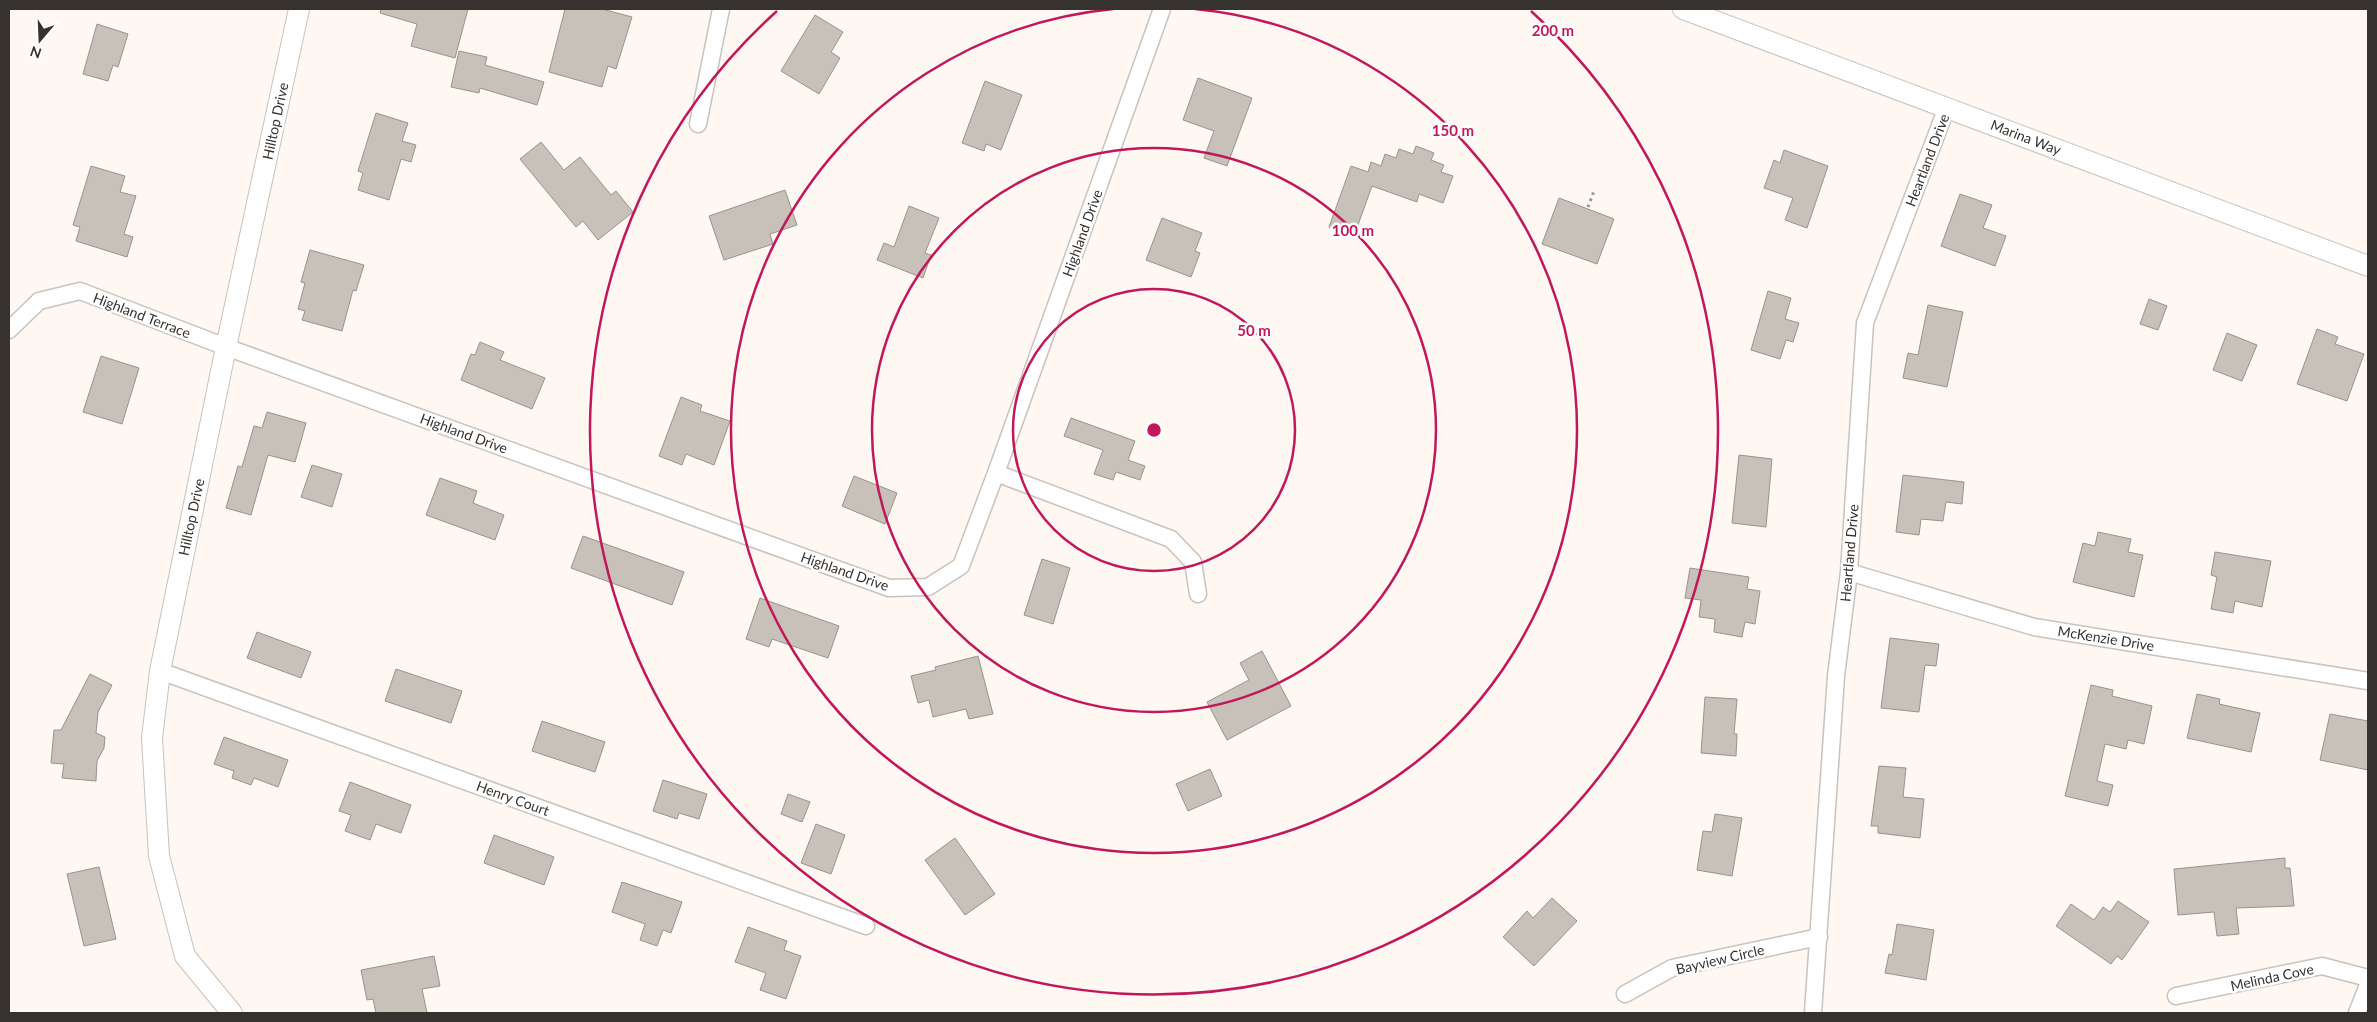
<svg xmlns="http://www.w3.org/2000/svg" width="2377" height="1022" viewBox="0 0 2377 1022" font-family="Lato,sans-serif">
<rect width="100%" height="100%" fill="#fef7f2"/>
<path fill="#c8c1b9" stroke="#9a938c" d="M381 9H468L455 58 411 46 417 24 380 13Z
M565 9H602L632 17 616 69 608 66 602 87 549 72Z
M815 15 843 32 831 52 840 58 819 94 781 71Z
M97 24 128 34 118 67 113 65 108 81 83 74Z
M459 51 487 57 485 65 544 82 537 105 480 88 479 93 451 87Z
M1198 78 1252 98 1227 166 1204 158 1214 131 1183 120Z
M985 81 1022 95 1001 150 986 144 984 151 962 143Z
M376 113 408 123 402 141 416 145 411 162 401 159 389 200 358 190 363 173 358 171Z
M541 142 564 170 580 157 611 195 616 191 633 212 598 240 583 221 576 227 520 159Z
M1416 146 1434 153 1431 160 1444 165 1441 172 1453 176 1443 203 1419 194 1417 202 1372 186 1354 236 1329 227 1351 166 1368 172 1371 162 1381 166 1385 154 1396 158 1399 149 1413 154Z
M1784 150 1828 166 1807 228 1785 220 1793 198 1764 188 1774 160 1780 163Z
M91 166 125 176 120 192 136 196 124 234 133 237 127 257 76 241 80 227 73 225Z
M785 190 797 225 770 234 773 244 724 260 709 216Z
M1960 194 1992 205 1983 228 2006 236 1995 266 1941 246Z
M1559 198 1614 219 1597 264 1542 244Z
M909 206 939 218 925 253 931 255 923 278 877 260 884 243 894 247Z
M1162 218 1202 233 1195 251 1200 253 1191 277 1146 260Z
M310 250 364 265 356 291 353 290 342 331 302 320 305 311 298 309 305 283 301 282Z
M1768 291 1791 298 1785 319 1799 323 1793 342 1786 340 1780 359 1751 350Z
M2149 299 2167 306 2158 330 2140 324Z
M1928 305 1963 312 1947 387 1903 378 1908 353 1918 355Z
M2317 329 2338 337 2335 344 2364 354 2347 401 2297 384Z
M2227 333 2257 345 2242 381 2213 370Z
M480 342 504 352 500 360 545 378 532 409 461 380 471 354 475 355Z
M101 356 139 368 122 424 83 412Z
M681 397 702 405 700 411 730 421 714 465 686 454 682 465 659 456Z
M267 412 306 423 295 462 268 455 251 515 226 508 238 466 242 467 254 426 262 428Z
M1071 418 1135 441 1128 460 1145 466 1140 480 1116 472 1113 480 1094 474 1103 450 1064 436Z
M1739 455 1772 459 1766 527 1732 523Z
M312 465 342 474 332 507 301 497Z
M1903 475 1964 482 1962 504 1946 502 1943 521 1921 519 1919 535 1896 532Z
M854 476 897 493 885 524 842 506Z
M440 478 477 491 473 503 504 515 495 540 426 515Z
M2098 532 2131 539 2128 552 2143 555 2134 597 2073 582 2083 543 2095 546Z
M583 536 684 572 672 605 571 568Z
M2215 552 2271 561 2262 607 2235 601 2233 613 2211 609 2217 577 2211 575Z
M1042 559 1070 568 1053 624 1024 615Z
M1690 568 1749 577 1747 589 1760 591 1755 624 1745 622 1742 637 1714 632 1715 619 1699 617 1701 600 1685 598Z
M760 598 839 626 828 658 772 639 769 647 746 639Z
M257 632 311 652 301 678 247 658Z
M1890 638 1939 644 1936 666 1925 665 1919 712 1881 708Z
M1262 651 1291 706 1227 740 1207 702 1249 680 1240 663Z
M978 656 993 714 969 719 966 709 933 717 929 700 918 703 911 676 936 670 935 667Z
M396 669 462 691 451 723 385 701Z
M90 674 112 685 98 712 96 733 105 737 104 748 97 761 96 781 62 778 64 764 51 763 54 730H61Z
M2091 685 2113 690 2112 696 2152 706 2144 744 2128 740 2126 749 2105 744 2097 781 2113 785 2108 806 2065 796Z
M2197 694 2220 699 2219 704 2260 713 2251 752 2187 738Z
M1705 697 1737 699 1734 734H1737L1736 756 1701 753Z
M2330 714 2368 721V770L2320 760Z
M542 721 605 742 595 772 532 751Z
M224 737 288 760 278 787 254 778 251 785 232 778 234 771 214 764Z
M1879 766 1906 768 1903 797 1924 799 1920 838 1878 833V826H1871Z
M1210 769 1222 796 1188 811 1176 784Z
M663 780 707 794 699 819 679 813 677 819 653 811Z
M350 782 411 805 401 833 376 824 370 840 345 831 351 815 339 811Z
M788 794 810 802 802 822 781 814Z
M1715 814 1742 818 1732 876 1697 870 1703 831 1712 832Z
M816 824 845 835 831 874 801 863Z
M494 835 554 857 544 885 484 863Z
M955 838 995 894 965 915 925 860Z
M2285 858V868H2290L2294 906 2236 908 2239 934 2217 936 2214 912 2178 915 2174 869Z
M99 867 116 939 84 946 67 874Z
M622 882 682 902 671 933 663 930 657 946 640 940 645 924 612 912Z
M1552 898 1577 921 1534 966 1503 937 1527 911 1533 918Z
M2118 901 2149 922 2122 960 2117 956 2111 964 2056 926 2071 904 2094 920 2103 907 2110 912Z
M1897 924 1934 930 1926 980 1885 973 1889 954 1892 955Z
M748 927 787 941 784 950 801 956 786 999 760 990 766 973 735 962Z
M434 956 440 986 422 989 427 1013H376L373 999 367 1000 361 970Z"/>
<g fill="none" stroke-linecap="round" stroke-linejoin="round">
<defs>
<path id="minor" d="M698 124 721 9
M9 330 39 301 80 291 226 347 889 588 928 587 961 566 996 473 1162 9
M996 473 1171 539 1193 562 1198 594
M1849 572 2034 627 2368 681
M160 671 866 926
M1625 994 1672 968 1819 937
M2176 996 2322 966 2368 978
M1813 1013 1836 676 1849 572 1865 323 1947 107
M2357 1013 2368 985"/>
<path id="tertiary" d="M1683 9 2368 266
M232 1013 185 956 159 856 152 738 160 671 226 347 299 9"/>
</defs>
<use href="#minor" stroke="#cac2bb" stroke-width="19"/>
<use href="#tertiary" stroke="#cac2bb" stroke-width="22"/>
<path stroke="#96918d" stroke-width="3" stroke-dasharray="2.5 4" stroke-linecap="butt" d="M1588 207 1594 191"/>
<use href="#minor" stroke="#fff" stroke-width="16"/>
<use href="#tertiary" stroke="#fff" stroke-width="20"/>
</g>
<g fill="none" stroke="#c2185b" stroke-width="2.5">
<circle cx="1154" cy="430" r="141"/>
<circle cx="1154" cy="430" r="282"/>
<path d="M1195 9A423 423 0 1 1 1113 9"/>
<path d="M1531 11A564 564 0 1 1 777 11"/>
</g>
<g text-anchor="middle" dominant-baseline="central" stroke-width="5" stroke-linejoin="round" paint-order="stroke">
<g font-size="14" fill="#35322f" stroke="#fff">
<text transform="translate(275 121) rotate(-78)">Hilltop Drive</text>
<text transform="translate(2026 137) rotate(21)">Marina Way</text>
<text transform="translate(1927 160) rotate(-69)">Heartland Drive</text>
<text transform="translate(1082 233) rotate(-70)">Highland Drive</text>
<text transform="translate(142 315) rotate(21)">Highland Terrace</text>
<text transform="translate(464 433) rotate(20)">Highland Drive</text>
<text transform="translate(191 517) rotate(-78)">Hilltop Drive</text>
<text transform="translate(1849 553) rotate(-85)">Heartland Drive</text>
<text transform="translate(845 571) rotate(19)">Highland Drive</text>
<text transform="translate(2106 638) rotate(9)">McKenzie Drive</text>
<text transform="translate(513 798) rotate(20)">Henry Court</text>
<text transform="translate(1720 959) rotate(-13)">Bayview Circle</text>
<text transform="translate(2272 977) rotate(-12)">Melinda Cove</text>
</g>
</g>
<circle cx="1154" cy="430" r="8" fill="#c2185b" stroke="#fff" stroke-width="2.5"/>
<g font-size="15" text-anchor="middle" font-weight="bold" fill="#c2185b" stroke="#fff" stroke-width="5" stroke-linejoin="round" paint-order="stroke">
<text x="1553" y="36">200 m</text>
<text x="1453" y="136">150 m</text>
<text x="1353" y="236">100 m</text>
<text x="1254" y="336">50 m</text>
</g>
<rect width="2377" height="1022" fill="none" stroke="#35322f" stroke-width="20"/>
<g transform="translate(40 40) rotate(199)" stroke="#ffffff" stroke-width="4" paint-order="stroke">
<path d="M0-4L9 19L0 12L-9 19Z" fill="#35322f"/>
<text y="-8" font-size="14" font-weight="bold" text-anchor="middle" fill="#35322f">N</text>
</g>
</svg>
